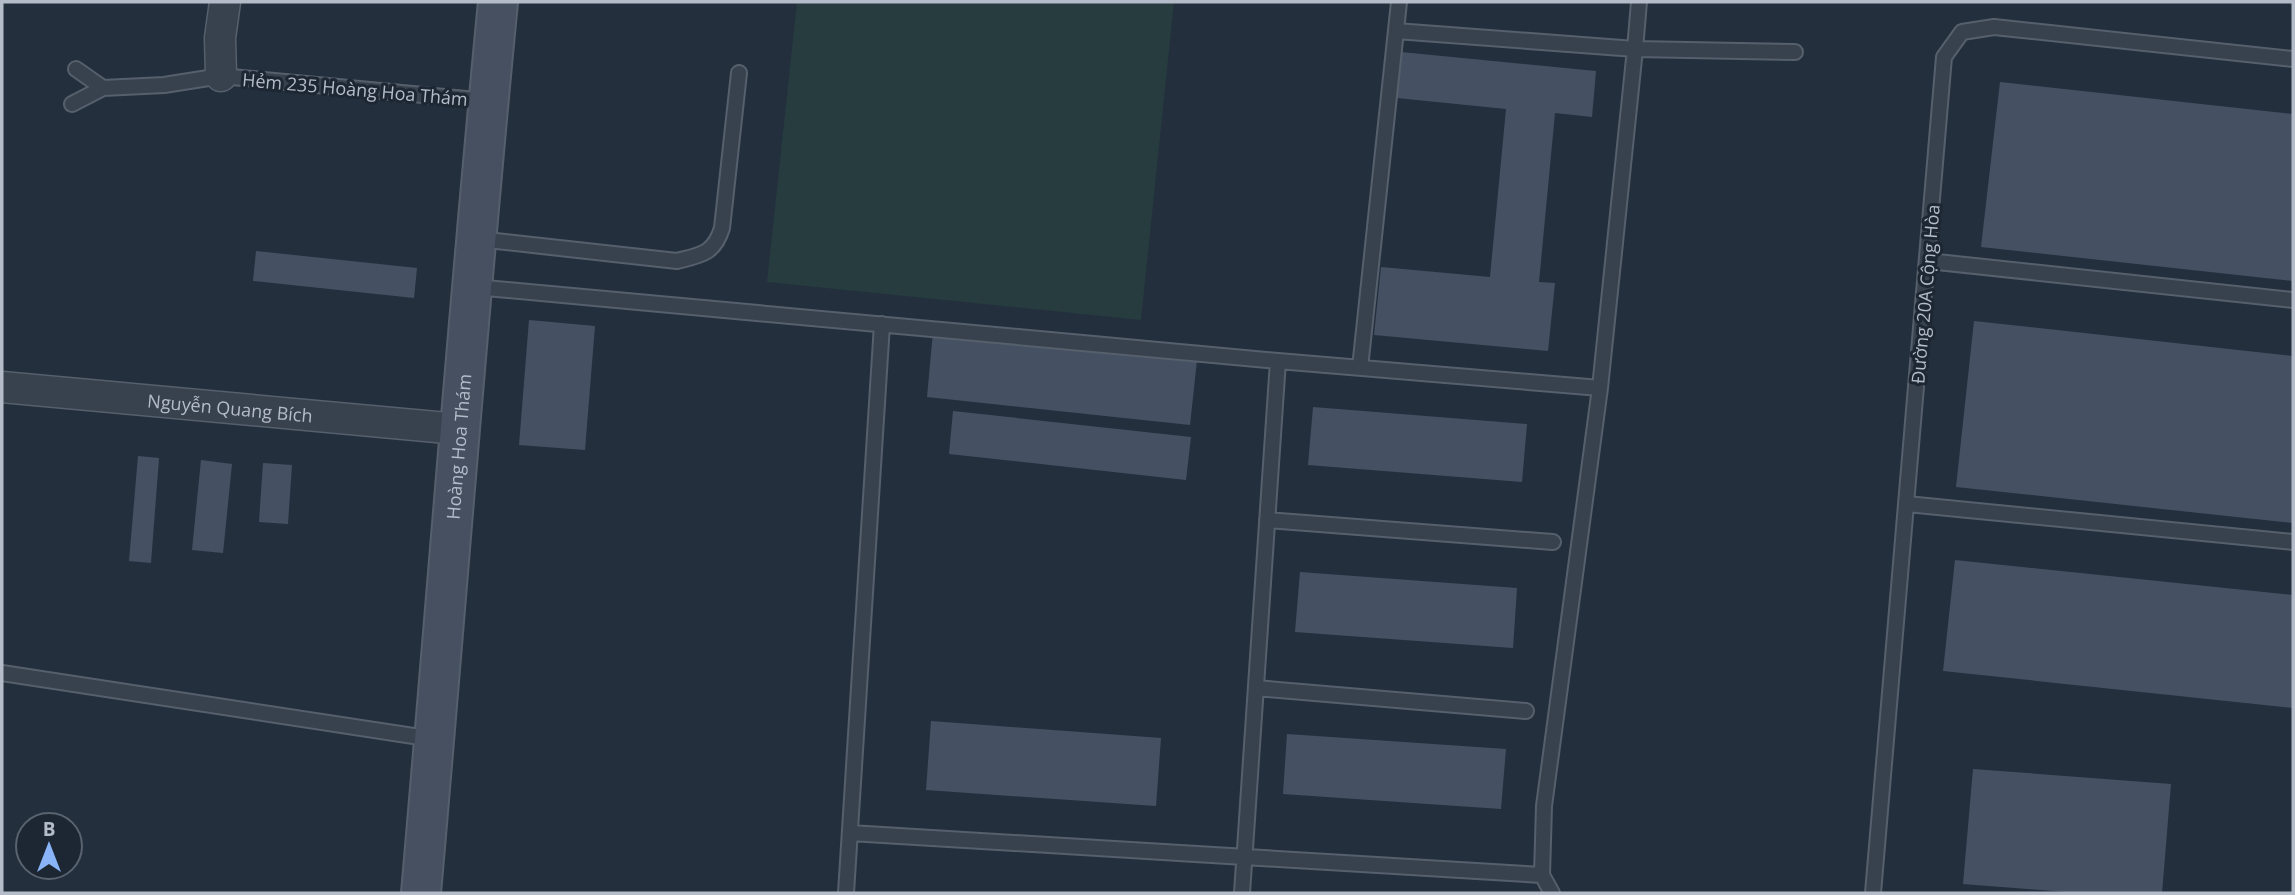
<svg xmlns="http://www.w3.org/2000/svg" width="2295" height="895" viewBox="0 0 2295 895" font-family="'Open Sans',sans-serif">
<rect width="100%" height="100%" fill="#242f3e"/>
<path fill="#263c3f" d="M797 2H1174L1141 320 767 282Z"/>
<path fill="#455162" d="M1401 52 1596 71 1592 117 1555 113 1539 282 1555 283 1548 351 1374 335 1381 267 1490 277 1506 109 1397 98Z
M2000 82 2293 114V281L1981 247Z
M256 251 417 268 414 298 253 281Z
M529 320 595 326 585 450 519 445Z
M1974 321 2293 356V523L1956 487Z
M933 332 1197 360 1190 425 927 397Z
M1313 407 1527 424 1522 482 1308 465Z
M953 411 1191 437 1186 480 949 454Z
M138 456 159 458 151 563 129 561Z
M201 460 232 464 223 553 192 550Z
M263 463 292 465 288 524 259 522Z
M1955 560 2293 595V708L1943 671Z
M1300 572 1517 588 1513 648 1295 632Z
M931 721 1161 738 1156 806 926 790Z
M1287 734 1506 749 1501 809 1283 794Z
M1973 769 2171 784 2162 893H2079L1963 884Z"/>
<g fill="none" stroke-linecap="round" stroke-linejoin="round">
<defs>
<path id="service" d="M1396 31 1635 49 1639 2
M76 69 103 88 164 85 221 76 487 101
M72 104 103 88
M478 239 677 261C701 255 714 254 722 228L739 73
M1928 261 2293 300
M475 287 1278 361 1600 388
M1360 368 1399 2
M1907 504 2293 542
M1267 520 1553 542
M2 673 433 739
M1256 688 1526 711
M850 833 1542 875
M846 893 882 324
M1242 893 1278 361
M1552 893 1542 875 1544 806 1600 388 1635 49 1795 52
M1873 893 1944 57 1962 32 1994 27 2293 59"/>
<g id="minor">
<path d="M221 76 220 38 225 2"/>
<path id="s1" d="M2 387 458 429"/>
</g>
<g id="secondary">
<path id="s2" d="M421 893C447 596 469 299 498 2"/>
</g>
</defs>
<use href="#service" stroke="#565f6c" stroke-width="18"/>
<use href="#minor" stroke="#565f6c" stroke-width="33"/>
<use href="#secondary" stroke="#565f6c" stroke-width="42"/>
<use href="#service" stroke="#38414e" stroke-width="14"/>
<use href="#minor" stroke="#38414e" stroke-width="30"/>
<use href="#secondary" stroke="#465061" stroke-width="38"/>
</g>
<g text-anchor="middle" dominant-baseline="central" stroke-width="6" stroke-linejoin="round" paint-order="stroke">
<g font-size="18" fill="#b4bcc9" stroke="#1d2633">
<text transform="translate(355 89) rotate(5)">Hẻm 235 Hoàng Hoa Thám</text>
<text transform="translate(1925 294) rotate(-85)">Đường 20A Cộng Hòa</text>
<text stroke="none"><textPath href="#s1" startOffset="229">Nguyễn Quang Bích</textPath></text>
<text stroke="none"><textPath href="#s2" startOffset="448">Hoàng Hoa Thám</textPath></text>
</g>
</g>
<rect width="2295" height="895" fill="none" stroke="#b4bcc9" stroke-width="7"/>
<g transform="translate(49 846)"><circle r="33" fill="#1d2633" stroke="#59626f" stroke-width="2"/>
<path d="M0-5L12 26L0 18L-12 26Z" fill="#8ab4f8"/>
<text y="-10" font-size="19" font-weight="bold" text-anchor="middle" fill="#b4bcc9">B</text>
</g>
</svg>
